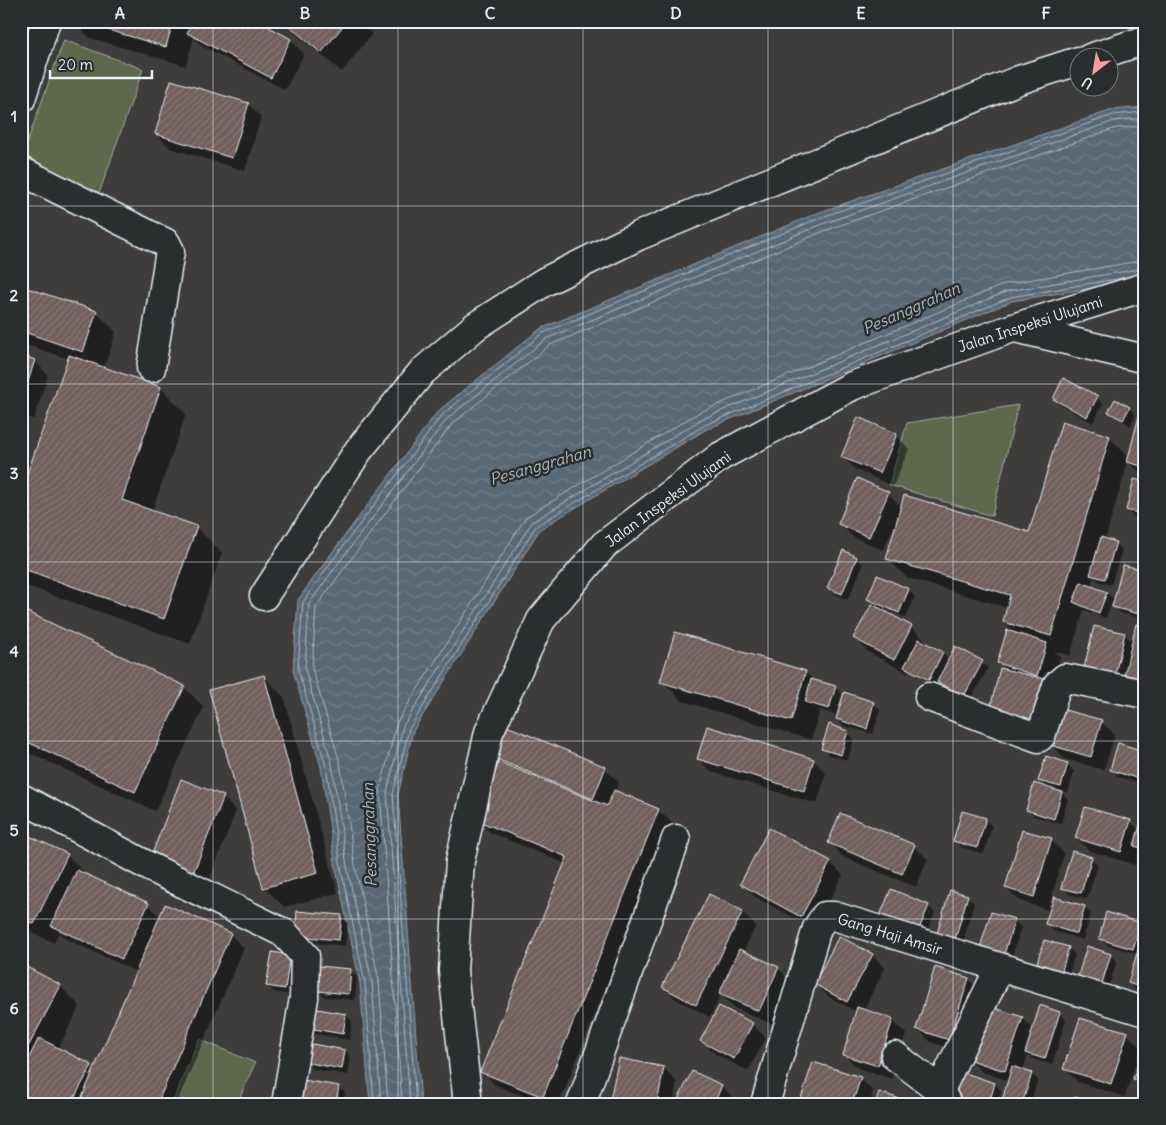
<svg xmlns="http://www.w3.org/2000/svg" width="1166" height="1125" viewBox="0 0 1166 1125" font-family="Delius,sans-serif">
<defs>
<pattern id="water-waves" width="16" height="10" patternUnits="userSpaceOnUse" patternTransform="scale(1.25)"><rect width="16" height="10" fill="#586774"/><path d="M0 5q4-4 8 0t8 0" fill="none" stroke="#707d89"/></pattern>
<pattern id="building-hatch" width="6" height="6" patternUnits="userSpaceOnUse" patternTransform="scale(1.25)"><rect width="6" height="6" fill="#715e5c"/><path d="M-1 1l2-2M0 6l6-6M5 7l2-2" fill="none" stroke="#857674"/></pattern>
</defs>
<rect width="100%" height="100%" fill="#3f3c3c"/>
<filter id="ink" filterUnits="userSpaceOnUse"><feTurbulence type="fractalNoise" baseFrequency=".02" numOctaves="2"/><feDisplacementMap in="SourceGraphic" scale="10" xChannelSelector="R" yChannelSelector="G"/><feConvolveMatrix kernelMatrix="1 2 1 2 8 2 1 2 1" color-interpolation-filters="sRGB"/></filter>
<g filter="url(#ink)">
<path fill="#5e674e" stroke="#a3aca3" d="M64 40 143 69 96 202 21 159Z
M1018 405 992 516 889 485 907 423Z
M199 1039 255 1063 237 1104H172Z"/>
<path fill="url(#water-waves)" stroke="#929ea9" d="M1145 107V279L1012 301 707 429 540 529 413 731 398 795 421 1104H370L360 983 336 869 321 767 293 670 298 600 328 558 438 411 540 329 820 212 1112 110Z"/>
<path fill="#0007" d="M21 21H36L21 54Z
M73 21H255L291 40 304 54 285 90 202 46 194 38 186 66 90 38Z
M280 21H359L372 34 342 72Z
M248 104 261 117 245 171 170 148 156 134Z
M21 287 96 312 116 332 104 368 161 388 186 414 152 512 196 527 222 553 190 644 21 584V477L27 479 69 359 21 343Z
M21 357 35 361 48 375 34 419 21 415Z
M1097 397 1103 404 1093 423 1061 405 1055 398Z
M1129 408 1136 415 1130 426 1109 411Z
M1145 419V476L1128 462 1105 540 1115 543 1122 550 1111 585 1098 581 1094 577 1091 587 1107 593 1113 599 1106 618 1084 610 1070 656 1054 651 1060 657 1052 685 1007 671 999 663 1016 634 1004 622 1008 608 907 578 887 558 900 515 883 550 853 537 839 524 888 493 902 507 1030 533 1109 437 1129 457Z
M896 435 909 449 893 486 856 470 842 456Z
M1145 483V524L1141 523 1127 510Z
M844 552 857 558 863 565 848 600 835 594 828 588Z
M1145 572V619L1120 613 1114 606Z
M878 577 909 590 915 597 906 618 875 605 869 598Z
M21 611 184 687 204 707 155 811 21 749Z
M911 627 925 640 924 642 943 653 950 660 982 662 988 668 970 702 945 688 938 681 936 685 909 670 908 673 868 652 855 638Z
M1125 634 1133 643 1145 696 1099 681Z
M805 672 814 681 835 687 842 694 836 715 820 710 811 740 682 701 662 681Z
M264 677 284 697 338 893 284 907 264 887Z
M873 703 880 710 873 734 844 726 837 719Z
M1101 722 1115 735 1104 770 1065 759 1052 745Z
M847 732 854 739 848 760 829 755 823 748Z
M1143 752 1145 777 1143 784 1118 777 1111 770Z
M495 758 605 769 619 782 615 792 658 810 672 823 559 1104H542L495 1085 482 1071 566 864 491 833 477 820 500 762Z
M698 759 813 760 826 773 817 804 712 772Z
M1067 764 1074 771 1068 793 1059 790 1068 799 1061 824 1034 816 1028 810 1048 789 1040 780Z
M223 797 236 811 206 889 165 872Z
M985 819 992 826 984 854 961 847 955 841Z
M1130 821 1140 831 1145 823V853L1139 850 1135 865 1090 851 1076 838Z
M21 833 67 855 87 875 148 904 161 918 230 934 244 948 176 1104H27L21 1098V965L60 986 80 1006 58 1049 95 1070 137 972 66 939 59 932 54 943 21 927Z
M1051 840 1064 853 1048 910 1020 901 1006 888Z
M830 843 914 846 928 859 916 887 843 857Z
M1091 859 1098 865 1087 899 1069 894 1063 887Z
M830 862 843 875 815 929 755 897 741 883Z
M967 896 974 903 961 949 937 937Z
M928 906 935 913 924 939 887 925Z
M1084 907 1091 914 1083 940 1053 931 1047 924Z
M742 912 756 926 743 952 778 968 792 982 772 1024 734 1008 721 995 710 1017 677 1000 663 987Z
M298 913 341 916 348 923 345 946 303 942Z
M1014 921 1021 927 1009 967 986 960Z
M1140 924 1145 928V992L1136 990 1129 983 1138 954 1107 945 1100 939Z
M1068 948 1075 955 1064 989 1041 982Z
M872 955 885 968 863 1011 892 1020 906 1034 892 1079 858 1068 844 1054 857 1012 829 997 815 984Z
M1110 955 1117 961 1105 999 1083 992Z
M289 956 296 963 291 995 274 992 268 986Z
M350 970 357 977 355 1000 325 997 318 991Z
M968 979 982 992 963 1053 931 1042 917 1029Z
M1041 1007 1060 1013 1066 1020 1052 1065 1033 1059 1028 1055 1023 1071 1031 1074 1038 1080 1030 1104H1002L1009 1081 982 1072 969 1059 1022 1018 1034 1029Z
M346 1015 352 1021 350 1040 316 1034 310 1028Z
M752 1024 766 1038 748 1071 715 1054 702 1041Z
M1127 1034 1141 1047 1125 1097 1078 1082 1065 1069Z
M1145 1047V1089L1135 1079Z
M345 1051 351 1057 348 1075 312 1069 305 1062Z
M664 1068 677 1082 673 1104H615L612 1100Z
M692 1073 722 1086 735 1100 733 1104H677Z
M860 1078 873 1091 870 1104H809L803 1097Z
M995 1084 1001 1090 997 1104H962L956 1097Z
M338 1087 345 1093 343 1104H295Z"/>
<g fill="none" stroke-linecap="round" stroke-linejoin="round">
<path stroke="#aebac3" stroke-width="1" d="M374 1104 365 983 341 868 326 766 298 669 303 602 332 561 442 415 543 333 822 217 1113 115 1145 112
M381 1104 372 982 347 867 332 764 305 669 309 604 337 565 447 419 546 339 825 223 1114 121 1145 118
M388 1104 379 981 355 865 340 763 312 668 316 607 343 570 452 424 550 345 827 230 1116 128 1145 126
M402 1104 380 790 397 722 526 517 698 413 1005 284 1145 260
M410 1104 387 792 403 726 532 522 702 419 1008 291 1145 268
M416 1104 393 794 409 729 536 526 705 425 1011 297 1128 277"/>
</g>
<path fill="url(#building-hatch)" stroke="#e8f1f8" d="M78 21H173L166 47Z
M193 21H258L291 39 271 78 187 33Z
M283 21H347L321 53Z
M171 80 249 103 232 158 155 134Z
M21 286 97 311 83 352 21 331Z
M21 355 35 360 21 403Z
M69 355 161 387 122 500 197 526 164 619 21 568V476L26 477Z
M1063 378 1098 396 1087 417 1053 399Z
M1115 399 1130 407 1123 420 1108 412Z
M1139 416 1145 417V467L1127 462Z
M858 417 897 434 880 473 841 457Z
M1062 421 1110 436 1051 636 1003 622 1010 595 886 559 904 495 1029 532Z
M857 478 889 492 869 537 838 524Z
M1134 479 1145 482V515L1126 510Z
M1101 537 1116 542 1105 579 1090 575Z
M843 550 857 557 842 594 827 588Z
M1123 565 1145 570V590L1139 614 1112 607Z
M877 575 909 589 899 613 867 599Z
M1081 582 1107 592 1099 613 1073 602Z
M872 604 912 626 894 660 853 638Z
M21 609 185 686 135 792 21 739Z
M1136 624 1145 626V686L1123 681Z
M1094 626 1125 633 1115 675 1084 668Z
M1007 630 1047 643 1037 676 997 663Z
M675 632 806 671 791 721 660 682Z
M919 639 943 652 929 680 904 667Z
M955 646 983 661 964 696 937 682Z
M1000 668 1049 680 1036 730 988 717Z
M264 675 318 873 263 888 209 690Z
M811 679 836 686 829 709 805 702Z
M844 692 874 702 867 729 836 719Z
M1061 709 1102 720 1091 757 1050 745Z
M829 724 848 731 841 755 821 749Z
M507 726 606 767 593 799 494 758Z
M707 726 814 759 804 791 697 759Z
M1118 743 1144 751 1136 778 1110 770Z
M1046 756 1068 763 1061 787 1038 781Z
M499 762 607 806 614 790 659 809 543 1097 480 1072 567 857 476 820Z
M181 779 224 796 192 876 150 859Z
M1034 783 1062 792 1054 819 1026 810Z
M1085 807 1131 820 1121 852 1075 838Z
M962 811 986 818 977 848 953 841Z
M840 813 915 845 902 874 828 843Z
M1141 821 1145 822V849L1134 846Z
M769 828 831 861 801 917 740 884Z
M1022 830 1052 838 1034 897 1005 888Z
M21 832 68 854 34 924 21 918Z
M1072 851 1092 857 1081 893 1061 888Z
M77 870 149 903 122 959 51 926Z
M891 889 929 905 917 934 879 918Z
M950 890 968 895 954 943 936 937Z
M709 894 743 911 696 1005 662 987Z
M1054 897 1085 906 1077 934 1045 924Z
M165 904 231 933 157 1104H79Z
M297 911 342 915 339 940 295 936Z
M991 912 1015 919 1002 961 978 954Z
M1106 912 1141 923 1133 949 1099 939Z
M839 936 873 954 847 1002 814 984Z
M1044 940 1069 947 1058 983 1033 976Z
M1141 940 1145 941V989L1128 983Z
M1087 946 1111 954 1099 993 1075 986Z
M739 949 779 967 759 1011 719 994Z
M272 952 290 955 285 989 266 986Z
M21 964 61 985 21 1060Z
M319 966 351 969 349 994 317 991Z
M935 967 969 978 949 1040 916 1029Z
M985 1005 1023 1017 1005 1071 967 1059Z
M1040 1005 1060 1012 1045 1059 1025 1053Z
M719 1006 753 1023 734 1059 700 1041Z
M857 1007 893 1019 878 1066 843 1055Z
M312 1008 346 1014 343 1034 308 1028Z
M1080 1018 1128 1032 1111 1084 1063 1069Z
M39 1038 92 1065 71 1104H37L21 1095V1073Z
M307 1043 345 1050 342 1069 304 1062Z
M1145 1043V1083L1133 1079Z
M619 1058 664 1067 657 1104H628L610 1100Z
M813 1062 861 1077 852 1104H821L801 1098Z
M1012 1066 1032 1073 1022 1104H1001Z
M692 1071 722 1085 714 1104H676Z
M962 1072 995 1083 989 1104H973L954 1098Z
M297 1079 339 1086 336 1104H294Z
M879 1092 915 1104H875Z
M511 1097 530 1104H509Z
M1075 1097 1097 1103 1072 1104Z"/>
<g fill="none" stroke-linecap="round" stroke-linejoin="round">
<defs>
<path id="minor" d="M1090 58 1145 40
M21 99 46 21
M21 171 166 243 170 251 151 368
M1015 328 1145 359
M264 596 358 451 422 372 476 326 544 282 638 236 1019 80 1078 61
M929 697 1038 738 1041 736 1057 685 1065 678 1145 694
M21 798 150 867 284 933 305 956 304 998 286 1104
M895 1056 940 1090 947 1104
M940 1090 1000 967
M468 1104 453 971 460 861 489 732 541 620 604 545 721 456 852 386 1013 328 1145 287
M581 1104 676 839
M765 1104 817 928 825 916H834L1145 1012"/>
</defs>
<use href="#minor" stroke="#e8f1f8" stroke-width="31"/>
<use href="#minor" stroke="#2a2d2e" stroke-width="28"/>
</g>
</g>
<path fill="none" stroke="#e8f1f8" stroke-width="1" stroke-opacity="0.55" d="M213 21V1104M398 21V1104M583 21V1104M768 21V1104M953 21V1104M21 206H1145M21 384H1145M21 562H1145M21 741H1145M21 919H1145"/>
<g text-anchor="middle" dominant-baseline="central" stroke-width="5" stroke-linejoin="round" paint-order="stroke">
<g font-size="15" fill="#e8f1f8" stroke="#2a2d2e">
<text transform="translate(1030 324) rotate(-18)">Jalan Inspeksi Ulujami</text>
<text transform="translate(668 499) rotate(-36)">Jalan Inspeksi Ulujami</text>
<text transform="translate(890 934) rotate(17)">Gang Haji Amsir</text>
</g>
<g font-size="16" font-style="italic" fill="#aebac3" stroke="#2a2d2e">
<text transform="translate(911 308) rotate(-24)">Pesanggrahan</text>
<text transform="translate(540 465) rotate(-16)">Pesanggrahan</text>
<text transform="translate(369 835) rotate(-92)">Pesanggrahan</text>
</g>
</g>
<rect width="1166" height="1125" fill="none" stroke="#2a2d2e" stroke-width="55"/>
<g transform="translate(1094 72) rotate(211)"><circle r="24" fill="#2a2d2e" stroke="#767b7f"/>
<path d="M0-4L9 19L0 12L-9 19Z" fill="#ff9aa2"/>
<text y="-8" font-size="14" font-weight="bold" text-anchor="middle" fill="#e8f1f8">U</text>
</g>
<path d="M50 70v8h102v-8" fill="none" stroke="#e8f1f8" stroke-width="2.5"/>
<text x="58" y="70" font-size="15" fill="#e8f1f8" stroke="#2a2d2e" stroke-width="4" paint-order="stroke">20 m</text>
<rect x="28" y="28" width="1110" height="1070" fill="none" stroke="#e8f1f8" stroke-width="2"/>
<g font-size="16" text-anchor="middle" font-weight="bold" fill="#e8f1f8">
<text x="120" y="19">A</text>
<text x="305" y="19">B</text>
<text x="490" y="19">C</text>
<text x="676" y="19">D</text>
<text x="861" y="19">E</text>
<text x="1046" y="19">F</text>
<text x="14" y="122">1</text>
<text x="14" y="301">2</text>
<text x="14" y="479">3</text>
<text x="14" y="657">4</text>
<text x="14" y="836">5</text>
<text x="14" y="1014">6</text>
</g>
</svg>
